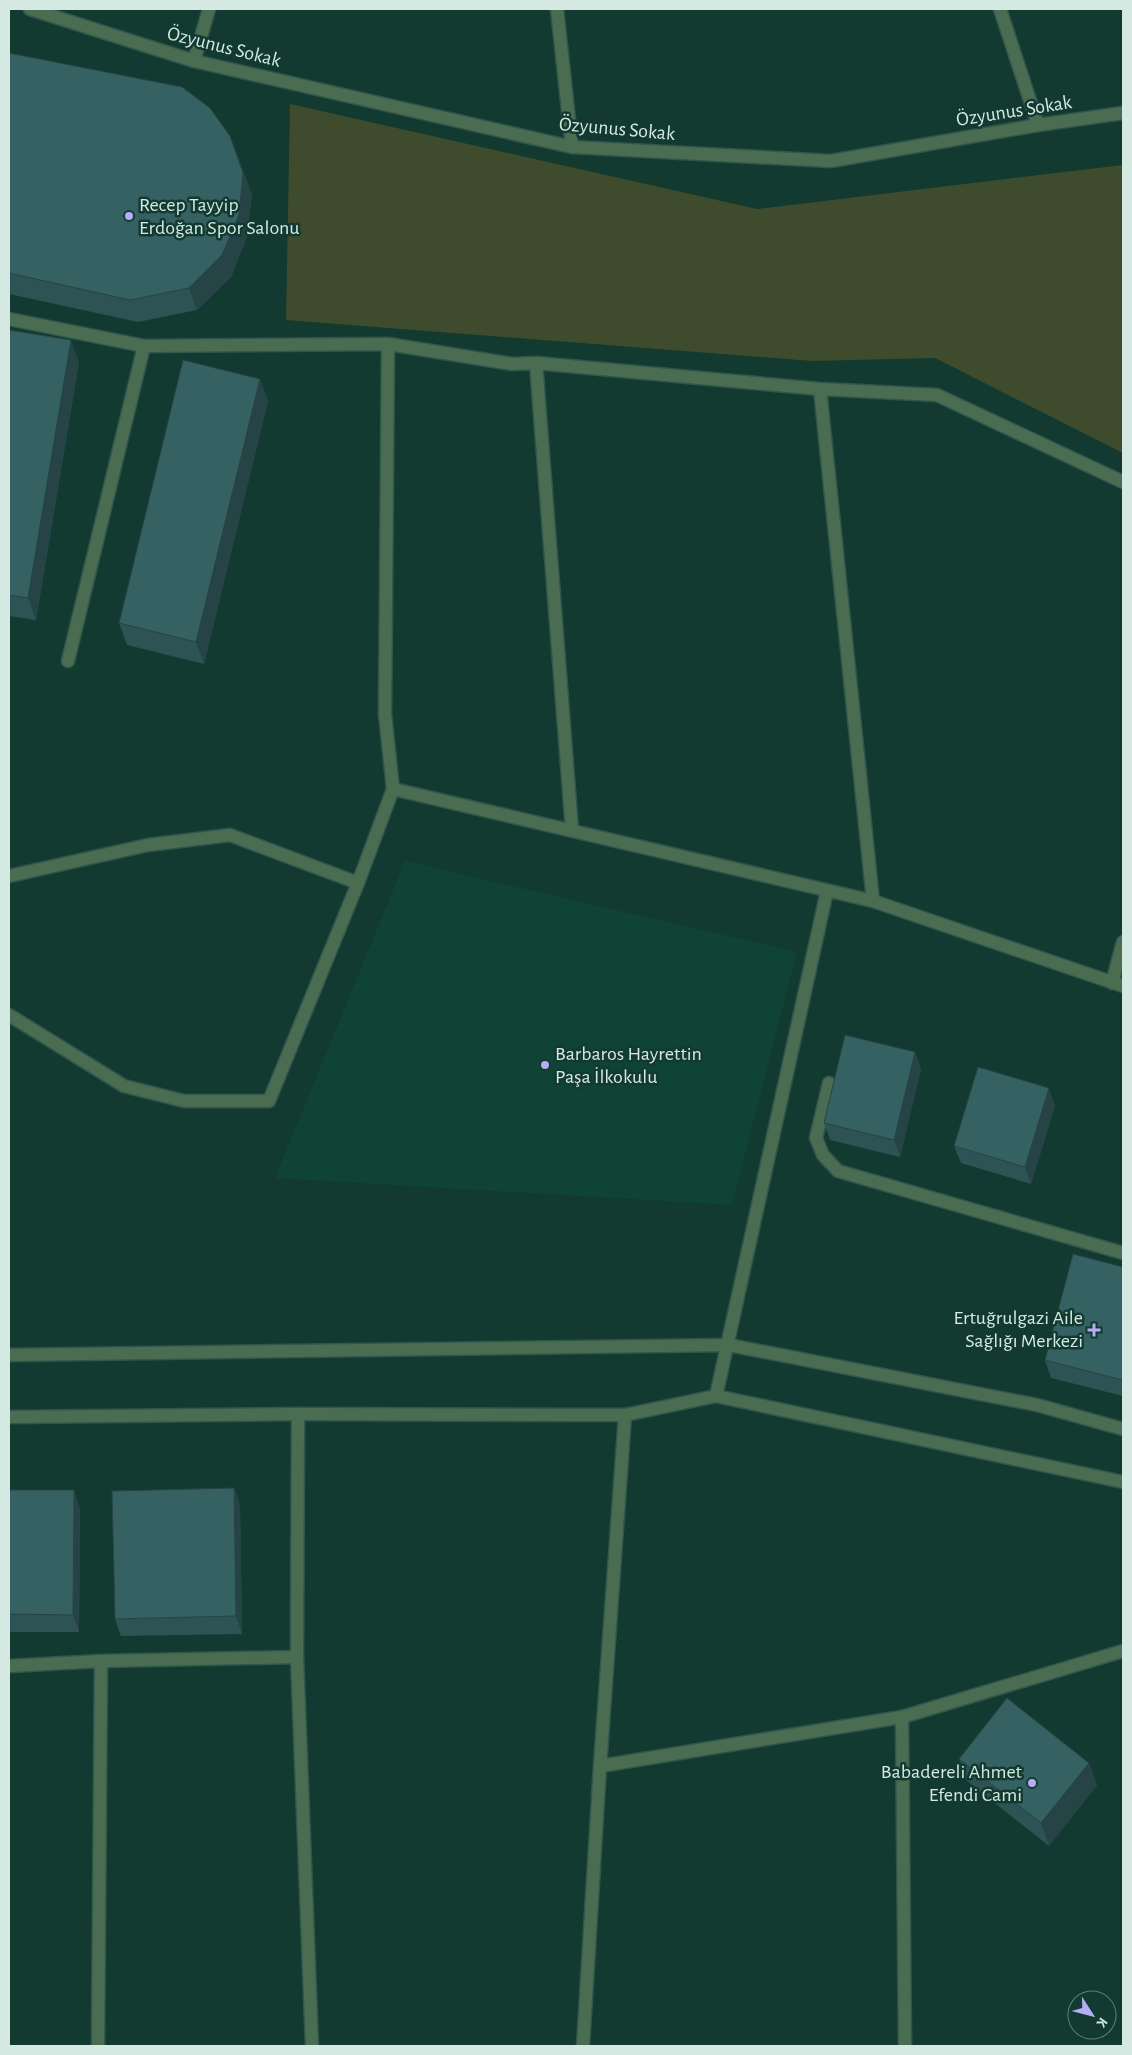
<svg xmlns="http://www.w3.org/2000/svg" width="1132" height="2055" viewBox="0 0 1132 2055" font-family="'Alegreya Sans',sans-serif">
<rect width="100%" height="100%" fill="#123a30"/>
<path fill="#0e4336" d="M405 861 797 952 732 1205 275 1178Z"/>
<path fill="#3e4c2d" d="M290 104 757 209 1123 165V453L935 358 812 361 286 320Z"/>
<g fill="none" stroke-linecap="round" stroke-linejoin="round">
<defs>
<path id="service" d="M829 1083 816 1138 823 1155 838 1171 1123 1253"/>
<path id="minor" d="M30 9 194 61 572 147 831 161 1038 125 1123 113
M557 9 572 147
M1000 9 1038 125
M194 61 209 9
M9 319 144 346 388 344 512 364 536 363 820 389 937 395 1123 482
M536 363 572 830
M820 389 873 901
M68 661 144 346
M393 789 873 901 1123 986
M9 876 148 845 230 835 358 883
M1112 983 1123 942
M9 1015 124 1086 184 1101H269L358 883 393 789 385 714 388 344
M716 1396 827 891
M298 1414 297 1657 312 2046
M9 1666 101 1661 297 1657
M902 1717 905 2046
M600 1766 625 1415
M98 2046 101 1661
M583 2046 600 1766 902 1717 1123 1651"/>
<path id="tertiary" d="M9 1355 729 1345 1037 1405 1123 1429
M9 1417 298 1414 625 1415 716 1396 1123 1482"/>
</defs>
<use href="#service" stroke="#31564c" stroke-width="15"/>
<use href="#minor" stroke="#31564c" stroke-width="15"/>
<use href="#tertiary" stroke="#31564c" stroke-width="15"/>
<use href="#service" stroke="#4a6d52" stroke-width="12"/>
<use href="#minor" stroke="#4a6d52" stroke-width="12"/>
<use href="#tertiary" stroke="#4a6d52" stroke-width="12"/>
</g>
<path fill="#2e5354" d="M9 53 230 136 252 195 247 237 231 277 197 310 138 322 9 294Z
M9 330 79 362 36 620 9 616Z
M260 379 268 401 204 664 127 645 119 623Z
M915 1052 921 1069 900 1157 830 1140 824 1123Z
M1055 1106 1031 1184 961 1163 954 1146Z
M1123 1267V1396L1051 1378 1045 1360Z
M234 1488 240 1505 242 1634 121 1636 115 1619Z
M9 1490 80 1508 79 1632H9Z
M959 1759 1089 1763 1097 1785 1049 1846 967 1781Z"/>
<path fill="#264445" d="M243 173 252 195 247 237 231 277 197 310 189 288Z
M71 340 79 362 36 620 28 598Z
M260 379 268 401 204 664 196 642Z
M915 1052 921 1069 900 1157 894 1140Z
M1049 1088 1055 1106 1031 1184 1025 1167Z
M234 1488 240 1505 242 1634 236 1616Z
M74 1490 80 1508 79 1632 73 1615Z
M1089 1763 1097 1785 1049 1846 1041 1823Z"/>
<path fill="#366162" stroke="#264445" d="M9 53 182 87 210 108 230 136 243 173 239 215 222 255 189 288 130 300 9 273Z
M9 330 71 340 28 598 9 595Z
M183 360 260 379 196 642 119 623Z
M845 1035 915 1052 894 1140 824 1123Z
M978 1067 1049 1088 1025 1167 954 1146Z
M1073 1254 1123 1267V1376L1122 1380 1045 1360Z
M234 1488 236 1616 115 1619 112 1491Z
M9 1490H74L73 1615 9 1614Z
M1007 1698 1089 1763 1041 1823 959 1759Z"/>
<g fill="#b5acf8" stroke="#123a30" stroke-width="2">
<circle cx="129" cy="216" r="5"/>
<circle cx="545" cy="1065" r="5"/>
<path d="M1091.5 1322.5h5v5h5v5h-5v5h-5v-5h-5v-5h5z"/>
<circle cx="1032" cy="1783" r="5"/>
</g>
<g text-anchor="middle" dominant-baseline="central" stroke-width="5" stroke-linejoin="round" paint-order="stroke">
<g font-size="20" fill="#d4e9e2" stroke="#123a30">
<text transform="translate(224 47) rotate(14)">Özyunus Sokak</text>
<text transform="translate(1014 111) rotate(-9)">Özyunus Sokak</text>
<text transform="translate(617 129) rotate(5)">Özyunus Sokak</text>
</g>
<g font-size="20" fill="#d4e9e2" stroke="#123a30" text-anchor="start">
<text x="139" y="205">Recep Tayyip<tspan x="139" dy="23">Erdoğan Spor Salonu</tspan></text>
<text x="555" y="1054">Barbaros Hayrettin<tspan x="555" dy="23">Paşa İlkokulu</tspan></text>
<text x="1083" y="1318" text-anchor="end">Ertuğrulgazi Aile<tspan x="1083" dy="23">Sağlığı Merkezi</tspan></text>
<text x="1022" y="1772" text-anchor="end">Babadereli Ahmet<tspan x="1022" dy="23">Efendi Cami</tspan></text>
</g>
</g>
<rect width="1132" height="2055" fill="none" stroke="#d4e9e2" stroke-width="20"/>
<g transform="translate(1092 2015) rotate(126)"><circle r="24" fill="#123a30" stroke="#608077"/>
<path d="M0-4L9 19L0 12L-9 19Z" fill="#b5acf8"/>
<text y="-8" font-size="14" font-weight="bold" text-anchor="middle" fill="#d4e9e2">K</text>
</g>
</svg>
